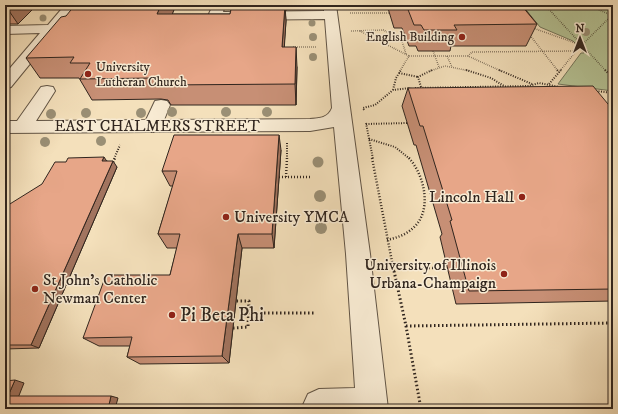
<svg xmlns="http://www.w3.org/2000/svg" width="618" height="414" viewBox="0 0 618 414" font-family="'IM FELL DW Pica',serif">
<rect width="100%" height="100%" fill="#f4e0bb"/>
<filter id="stains"><feTurbulence type="fractalNoise" baseFrequency=".005" numOctaves="4"/><feColorMatrix values="0 0 0 0 .2 0 0 0 0 .09 0 0 0 0 .02 0 0 0 .5 -.17"/></filter>
<radialGradient id="worn" r=".72"><stop offset=".6" stop-color="#630" stop-opacity="0"/><stop offset="1" stop-color="#630" stop-opacity=".3"/></radialGradient>
<path fill="#b5c395" stroke="#72745a" d="M522 5H613V91L558 84 581 53H584L573 41 540 27Z"/>
<g fill="none" stroke-linecap="round" stroke-linejoin="round">
<defs>
<path id="minor" d="M65 5H78L11 87 5 89V74L40 33 5 34V26L48 25Z
M213 5H225L223 12 324 11V5H336L370 254 388 409H305L303 405 308 394 319 389 355 388 346 254 334 127 310 131 5 133V121H17L41 87 47 86 53 87 55 91 36 121 146 120 155 101 161 100 167 101 170 105 164 120 310 119C320 118 328 118 332 108L325 19 215 20 210 19 208 16Z"/>
</defs>
<use href="#minor" stroke="#615445" stroke-width="2"/>
<path stroke="#30251e" stroke-width="1.5" stroke-dasharray="0.5 1.5" stroke-linecap="butt" d="M545 5 606 71
M588 5 613 16
M350 13H389
M533 28 581 45
M351 31 383 30 401 38 406 54
M360 31 409 56
M529 34 558 71
M293 47H316
M433 51 439 67
M447 56 452 67
M468 56 472 52 576 51
M400 71 409 56H468L501 71
M430 71 445 66 470 71
M560 71 576 51 613 14"/>
<path stroke="#30251e" stroke-width="2" stroke-dasharray="1 1.5" stroke-linecap="butt" d="M466 70 491 78 504 86
M499 70 532 84
M557 70 559 72
M605 70 613 78
M399 73 418 77
M549 84 561 70
M421 87 418 77 432 70
M415 88 529 86 539 83 559 87
M393 90 396 78 401 70
M596 91 613 93
M364 110 363 108 375 105 393 90 410 88
M366 123 373 159
M366 124 408 123
M369 139 395 147 410 159
M114 159 120 145
M287 159V143"/>
<path stroke="#30251e" stroke-width="2.5" stroke-dasharray="1 2" stroke-linecap="butt" d="M372 158 394 272
M112 165 115 158
M279 177H311
M286 177 287 158
M387 240C396 238 405 235 412 229 433 212 425 176 409 158
M393 268H448"/>
<path stroke="#30251e" stroke-width="3" stroke-dasharray="1.5 2.5" stroke-linecap="butt" d="M394 271 406 326 421 409
M248 313H316
M406 326 613 323
M233 328 248 327 249 301H236"/>
<use href="#minor" fill="#f8ebd3" fill-rule="evenodd"/>
</g>
<g fill="#9a8f75">
<circle cx="43" cy="18" r="3.5"/>
<circle cx="312" cy="23" r="3.5"/>
<circle cx="586" cy="32" r="4"/>
<circle cx="313" cy="37" r="4"/>
<circle cx="313" cy="57" r="4"/>
<circle cx="172" cy="112" r="5"/>
<circle cx="226" cy="112" r="5"/>
<circle cx="267" cy="112" r="5"/>
<circle cx="86" cy="113" r="5"/>
<circle cx="141" cy="113" r="5"/>
<circle cx="51" cy="114" r="5"/>
<circle cx="101" cy="141" r="5"/>
<circle cx="45" cy="142" r="5"/>
<circle cx="318" cy="162" r="5.5"/>
<circle cx="320" cy="196" r="6"/>
<circle cx="321" cy="228" r="6"/>
</g>
<path fill="#c78f75" stroke="#30251e" d="M5 5H37L18 24H5Z
M176 5 172 14H230L232 5H294V9H287V10H285L286 21 284 47 297 67 296 105H171L168 100 161 99 92 100 79 78H40L26 58 66 16Z
M387 5H527L525 9 537 24 526 46H451L450 51H418L416 46H409L402 28H394Z
M408 88 613 110V301L456 304 440 237 442 234 416 145H414L402 106Z
M281 150 274 248H242L229 363 140 364 127 357 130 346H99L83 338 170 275 177 248H167L158 234 173 186H170L162 171Z
M107 161 117 167 39 348 5 349V207Z"/>
<path fill="#a2745f" stroke="#30251e" d="M5 5H37L18 24Z
M161 5H176L164 34 157 14Z
M285 5 286 21 283 68 282 47Z
M296 47 297 67 296 105 295 84Z
M279 135 281 150 274 248 272 234Z
M104 157 108 163 102 161Z
M113 161 117 167 39 348 31 345Z
M238 234 242 248 229 363 222 356Z
M15 380 24 383 18 398 8 396Z
M111 396 118 398 115 409H108Z"/>
<path fill="#e7a688" stroke="#30251e" d="M75 5H161L157 14H230L232 5H285L282 47H296L295 84 163 85 160 79 153 78 80 79 90 63H70L74 57 26 58 61 17 66 16Z
M398 5H521L537 24 454 25 457 30H424L421 25H414L407 7H398Z
M593 86 613 110V289L469 291 450 221 452 220 423 126H420L408 88Z
M174 135H279L272 234H238L222 356 127 357 132 337 83 338 106 275H170L180 234H158L177 171H162Z
M104 157 102 161H113L31 345H5V207L42 184 55 162H66L68 158Z
M15 380 8 396H111L108 409H5V381Z"/>
<g fill="#8f2418" stroke="#f8ebd3" stroke-width="1.5">
<circle cx="462" cy="37" r="4"/>
<circle cx="88" cy="74" r="4"/>
<circle cx="522" cy="197" r="4"/>
<circle cx="226" cy="217" r="4"/>
<circle cx="504" cy="274" r="4"/>
<circle cx="35" cy="289" r="4"/>
<circle cx="172" cy="315" r="4"/>
</g>
<g text-anchor="middle" dominant-baseline="central" stroke-width="3" stroke-linejoin="round" paint-order="stroke">
<g font-size="13" fill="#30251e" stroke="#f8ebd3" text-anchor="end">
<text x="454" y="37">English Building</text>
<text x="96" y="67" text-anchor="start">University<tspan x="96" dy="15">Lutheran Church</tspan></text>
</g>
<g font-size="16" fill="#30251e" stroke="#f8ebd3">
<text x="157" y="126">EAST CHALMERS STREET</text>
</g>
<g font-size="16" fill="#30251e" stroke="#f8ebd3" text-anchor="end">
<text x="514" y="197">Lincoln Hall</text>
<text x="234" y="217" text-anchor="start">University YMCA</text>
<text x="496" y="265">University of Illinois<tspan x="496" dy="18">Urbana-Champaign</tspan></text>
<text x="43" y="280" text-anchor="start">St John's Catholic<tspan x="43" dy="18">Newman Center</tspan></text>
</g>
<g font-size="19" fill="#30251e" stroke="#f8ebd3" text-anchor="start">
<text x="180" y="315">Pi Beta Phi</text>
</g>
</g>
<rect width="618" height="414" fill="none" stroke="#f4e0bb" stroke-width="20"/>
<rect x="6" y="6" width="606" height="402" fill="none" stroke="#30251e" stroke-width="2"/>
<rect x="10" y="10" width="598" height="394" fill="none" stroke="#30251e"/>
<g transform="translate(580 38)" stroke="#f8ebd3" stroke-width="3" paint-order="stroke">
<path d="M0-3L7 15L0 10L-7 15Z" fill="#30251e"/>
<text y="-6" font-size="11" font-weight="bold" text-anchor="middle" fill="#30251e">N</text>
</g>
<rect width="100%" height="100%" filter="url(#stains)"/>
<rect width="100%" height="100%" fill="url(#worn)"/>
</svg>
